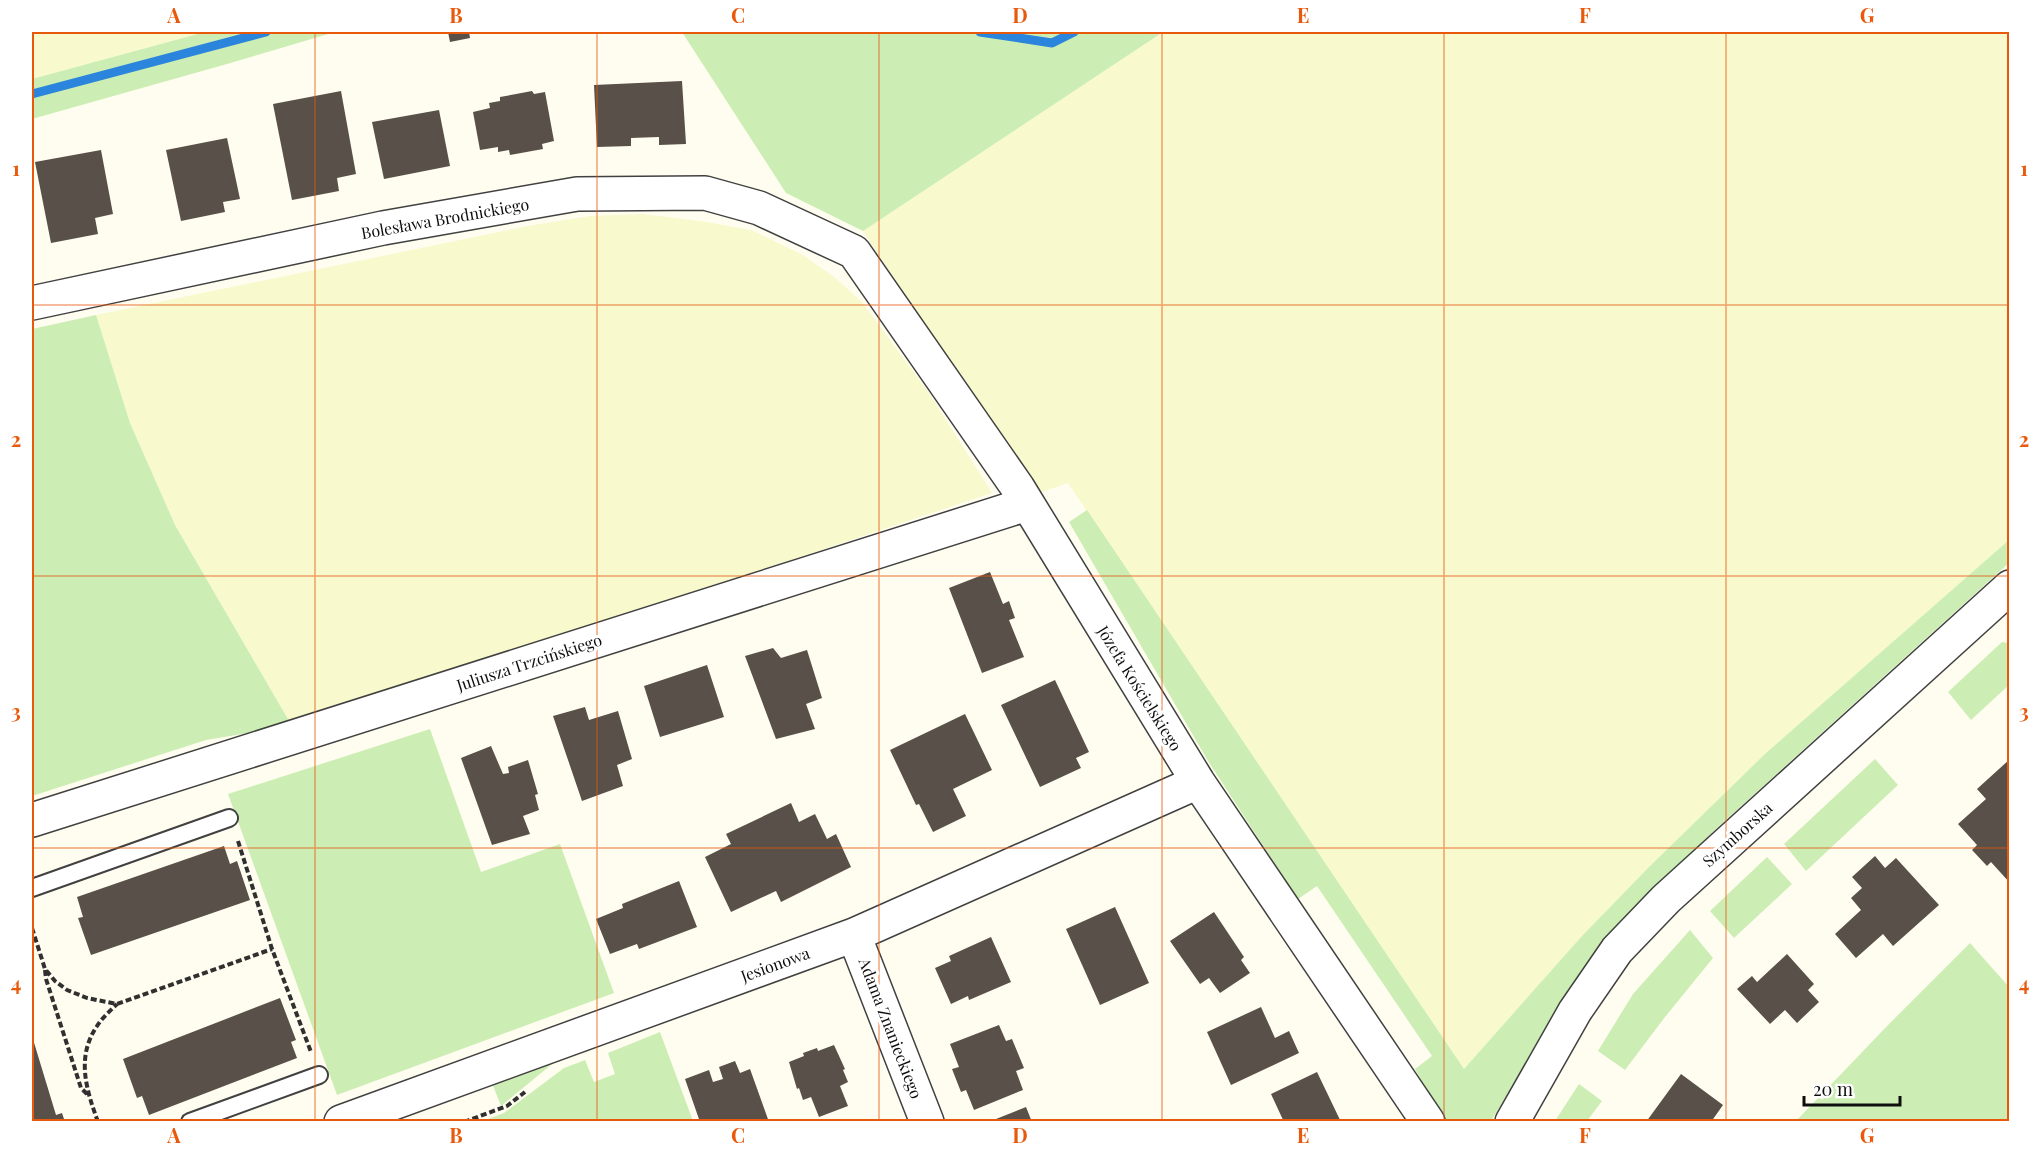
<svg xmlns="http://www.w3.org/2000/svg" width="2041" height="1153" viewBox="0 0 2041 1153" font-family="'Playfair Display',serif">
<rect width="100%" height="100%" fill="#fffdef"/>
<path fill="#f8f9cc" d="M32 32H205L32 79Z
M1163 32H2009V540L1766 753 1649 867 1582 936 1464 1069 1068 483 1032 495 863 231Z
M643 214 706 222 751 230 803 255 834 277 862 302 929 393 992 493 292 726 175 525 130 423 96 315 528 226 590 216Z"/>
<path fill="#cceeb4" d="M205 32H335L227 64 32 119V79Z
M682 32H1163L863 231 786 193Z
M96 315 130 423 175 525 292 726 206 740 32 796V329Z
M1087 510 1464 1069 1582 936 1649 867 1766 753 2009 540 2010 562 1718 827 1609 934C1564 992 1530 1058 1491 1121L1447 1122 1443 1119 1415 1069 1432 1056 1317 886 1298 899 1208 761 1069 522Z
M2002 642 2009 643V685L1971 720 1948 692Z
M430 729 481 872 560 844 614 993 337 1095 228 794Z
M1875 759 1898 785 1806 871 1784 844Z
M1767 857 1792 884 1734 938 1710 911Z
M1690 930 1713 958 1665 1017 1625 1070 1598 1051 1633 994Z
M1970 943 2009 987V1121H1796L1890 1023Z
M660 1032 693 1121H483L504 1113 564 1068 585 1060 594 1082 615 1074 608 1053Z
M557 1060 501 1106 492 1083Z
M1579 1084 1602 1101 1587 1121H1555Z"/>
<g fill="none" stroke-linecap="round" stroke-linejoin="round">
<path stroke="#2c85dc" stroke-width="9" d="M980 32 1052 43 1074 32
M32 94 266 32"/>
</g>
<path fill="#585049" d="M448 32H469L470 38 450 42Z
M682 81 686 144 659 145V137L631 138V146L597 147 594 85Z
M341 91 356 174 337 178 339 191 292 200 273 104Z
M532 91 534 94 545 92 554 141 542 144 543 149 510 155 509 150 498 152V147L480 150 473 112 490 108 489 103 500 101V97Z
M439 110 450 166 384 179 372 122Z
M227 138 240 199 223 202 225 212 181 221 166 150Z
M101 150 113 214 95 218 98 234 51 243 35 162Z
M990 572 1003 604 1009 601 1015 618 1009 620 1024 657 982 673 949 588Z
M773 648 781 658 807 650 822 698 806 704 815 729 776 739 745 656Z
M707 665 724 717 660 737 644 686Z
M1055 680 1089 752 1076 758 1081 768 1040 787 1001 705Z
M585 707 589 720 618 711 632 759 617 765 623 786 582 801 553 716Z
M965 714 992 770 953 789 966 816 933 832 919 804 916 805 890 750Z
M491 746 503 774 509 773 508 767 528 760 538 794 535 795 539 810 523 816 530 834 492 845 461 758Z
M2010 759V883L1991 862 1987 866 1972 850 1977 845 1958 824 1986 799 1977 789Z
M791 803 799 822 815 814 827 839 836 834 851 867 781 902 776 891 731 912 705 857 731 844 726 834Z
M224 846 230 864 237 861 250 900 91 955 78 918 83 917 77 897Z
M1875 856 1885 868 1896 858 1939 905 1893 946 1883 934 1856 958 1835 934 1861 910 1851 898 1862 888 1852 877Z
M679 881 697 927 639 949 637 944 610 954 596 919 623 908 622 904Z
M1115 907 1149 983 1100 1005 1066 929Z
M1214 912 1244 957 1241 960 1250 973 1220 993 1209 978 1200 984 1170 941Z
M991 937 1011 982 969 1000 968 996 951 1004 935 968 951 961 949 956Z
M1787 954 1814 984 1808 990 1819 1002 1797 1023 1785 1010 1770 1024 1737 989 1752 976 1757 982Z
M280 998 296 1040 291 1042 297 1058 149 1115 142 1096 137 1098 123 1059Z
M1261 1007 1275 1038 1289 1031 1299 1053 1231 1085 1207 1032Z
M999 1025 1006 1041 1012 1039 1024 1068 1016 1071 1023 1090 974 1110 966 1090 961 1092 952 1069 959 1067 950 1044Z
M32 1036 56 1115 62 1113 65 1122H32Z
M834 1045 845 1069 843 1070 848 1082 840 1086 848 1106 819 1117 811 1097 803 1100 799 1088 797 1089 789 1062 804 1056 803 1053 817 1048 818 1051Z
M735 1061 740 1073 750 1069 769 1122H700L685 1079 709 1070 713 1082 723 1079 719 1067Z
M1317 1072 1341 1122H1284L1271 1094Z
M1681 1074 1723 1105 1711 1122H1646Z
M1026 1107 1032 1122H991V1121Z"/>
<g fill="none" stroke-linecap="round" stroke-linejoin="round">
<defs>
<path id="service" d="M32 888 229 818
M190 1122 319 1075"/>
<path id="minor" d="M32 303 383 228 577 194 705 193 759 208 854 252 1018 488 1198 782 1428 1122
M32 820 1027 504
M854 935 927 1122
M341 1122 854 935 1198 782"/>
<path id="tertiary" d="M1512 1122 1575 1011 1617 950 1666 899 2010 587"/>
</defs>
<use href="#service" stroke="#414141" stroke-width="20"/>
<use href="#minor" stroke="#414141" stroke-width="36"/>
<use href="#tertiary" stroke="#414141" stroke-width="36"/>
<path stroke="#303030" stroke-width="4" stroke-dasharray="6 3" stroke-linecap="butt" d="M238 841 272 949 311 1052
M32 928 45 969 55 981 67 990 87 998 117 1004 272 949
M45 970 46 979 81 1088 87 1094
M98 1122C86 1089 76 1057 97 1026 102 1018 110 1011 117 1004
M464 1122 507 1106 525 1092"/>
<use href="#service" stroke="#fff" stroke-width="16"/>
<use href="#minor" stroke="#fff" stroke-width="33"/>
<use href="#tertiary" stroke="#fff" stroke-width="33"/>
</g>
<path fill="none" stroke="#e8590c" stroke-width="1.5" stroke-opacity="0.55" d="M315 32V1122M597 32V1122M879 32V1122M1162 32V1122M1444 32V1122M1726 32V1122M32 305H2010M32 576H2010M32 848H2010"/>
<g text-anchor="middle" dominant-baseline="central" stroke-width="6" stroke-linejoin="round" paint-order="stroke">
<g font-size="16" fill="#0e0e0e" stroke="#fff">
<text transform="translate(445 218) rotate(-10)">Bolesława Brodnickiego</text>
<text transform="translate(529 662) rotate(-18)">Juliusza Trzcińskiego</text>
<text transform="translate(1140 688) rotate(58)">Józefa Kościelskiego</text>
<text transform="translate(1737 834) rotate(-42)">Szymborska</text>
<text transform="translate(775 964) rotate(-20)">Jesionowa</text>
<text transform="translate(891 1028) rotate(69)">Adama Znanieckiego</text>
</g>
</g>
<rect width="2041" height="1153" fill="none" stroke="#ffffff" stroke-width="66"/>
<path d="M1804 1096v9h96v-9" fill="none" stroke="#0e0e0e" stroke-width="3"/>
<text x="1813" y="1096" font-size="18" fill="#0e0e0e" stroke="#ffffff" stroke-width="4.5" paint-order="stroke">20 m</text>
<rect x="33" y="33" width="1975" height="1087" fill="none" stroke="#e8590c" stroke-width="2"/>
<g font-size="20" text-anchor="middle" font-weight="bold" fill="#e8590c">
<text x="174" y="23">A</text>
<text x="456" y="23">B</text>
<text x="738" y="23">C</text>
<text x="1020" y="23">D</text>
<text x="1303" y="23">E</text>
<text x="1585" y="23">F</text>
<text x="1867" y="23">G</text>
<text x="16" y="176">1</text>
<text x="2024" y="176">1</text>
<text x="16" y="447">2</text>
<text x="2024" y="447">2</text>
<text x="16" y="719">3</text>
<text x="2024" y="719">3</text>
<text x="16" y="991">4</text>
<text x="2024" y="991">4</text>
<text x="174" y="1143">A</text>
<text x="456" y="1143">B</text>
<text x="738" y="1143">C</text>
<text x="1020" y="1143">D</text>
<text x="1303" y="1143">E</text>
<text x="1585" y="1143">F</text>
<text x="1867" y="1143">G</text>
</g>
</svg>
